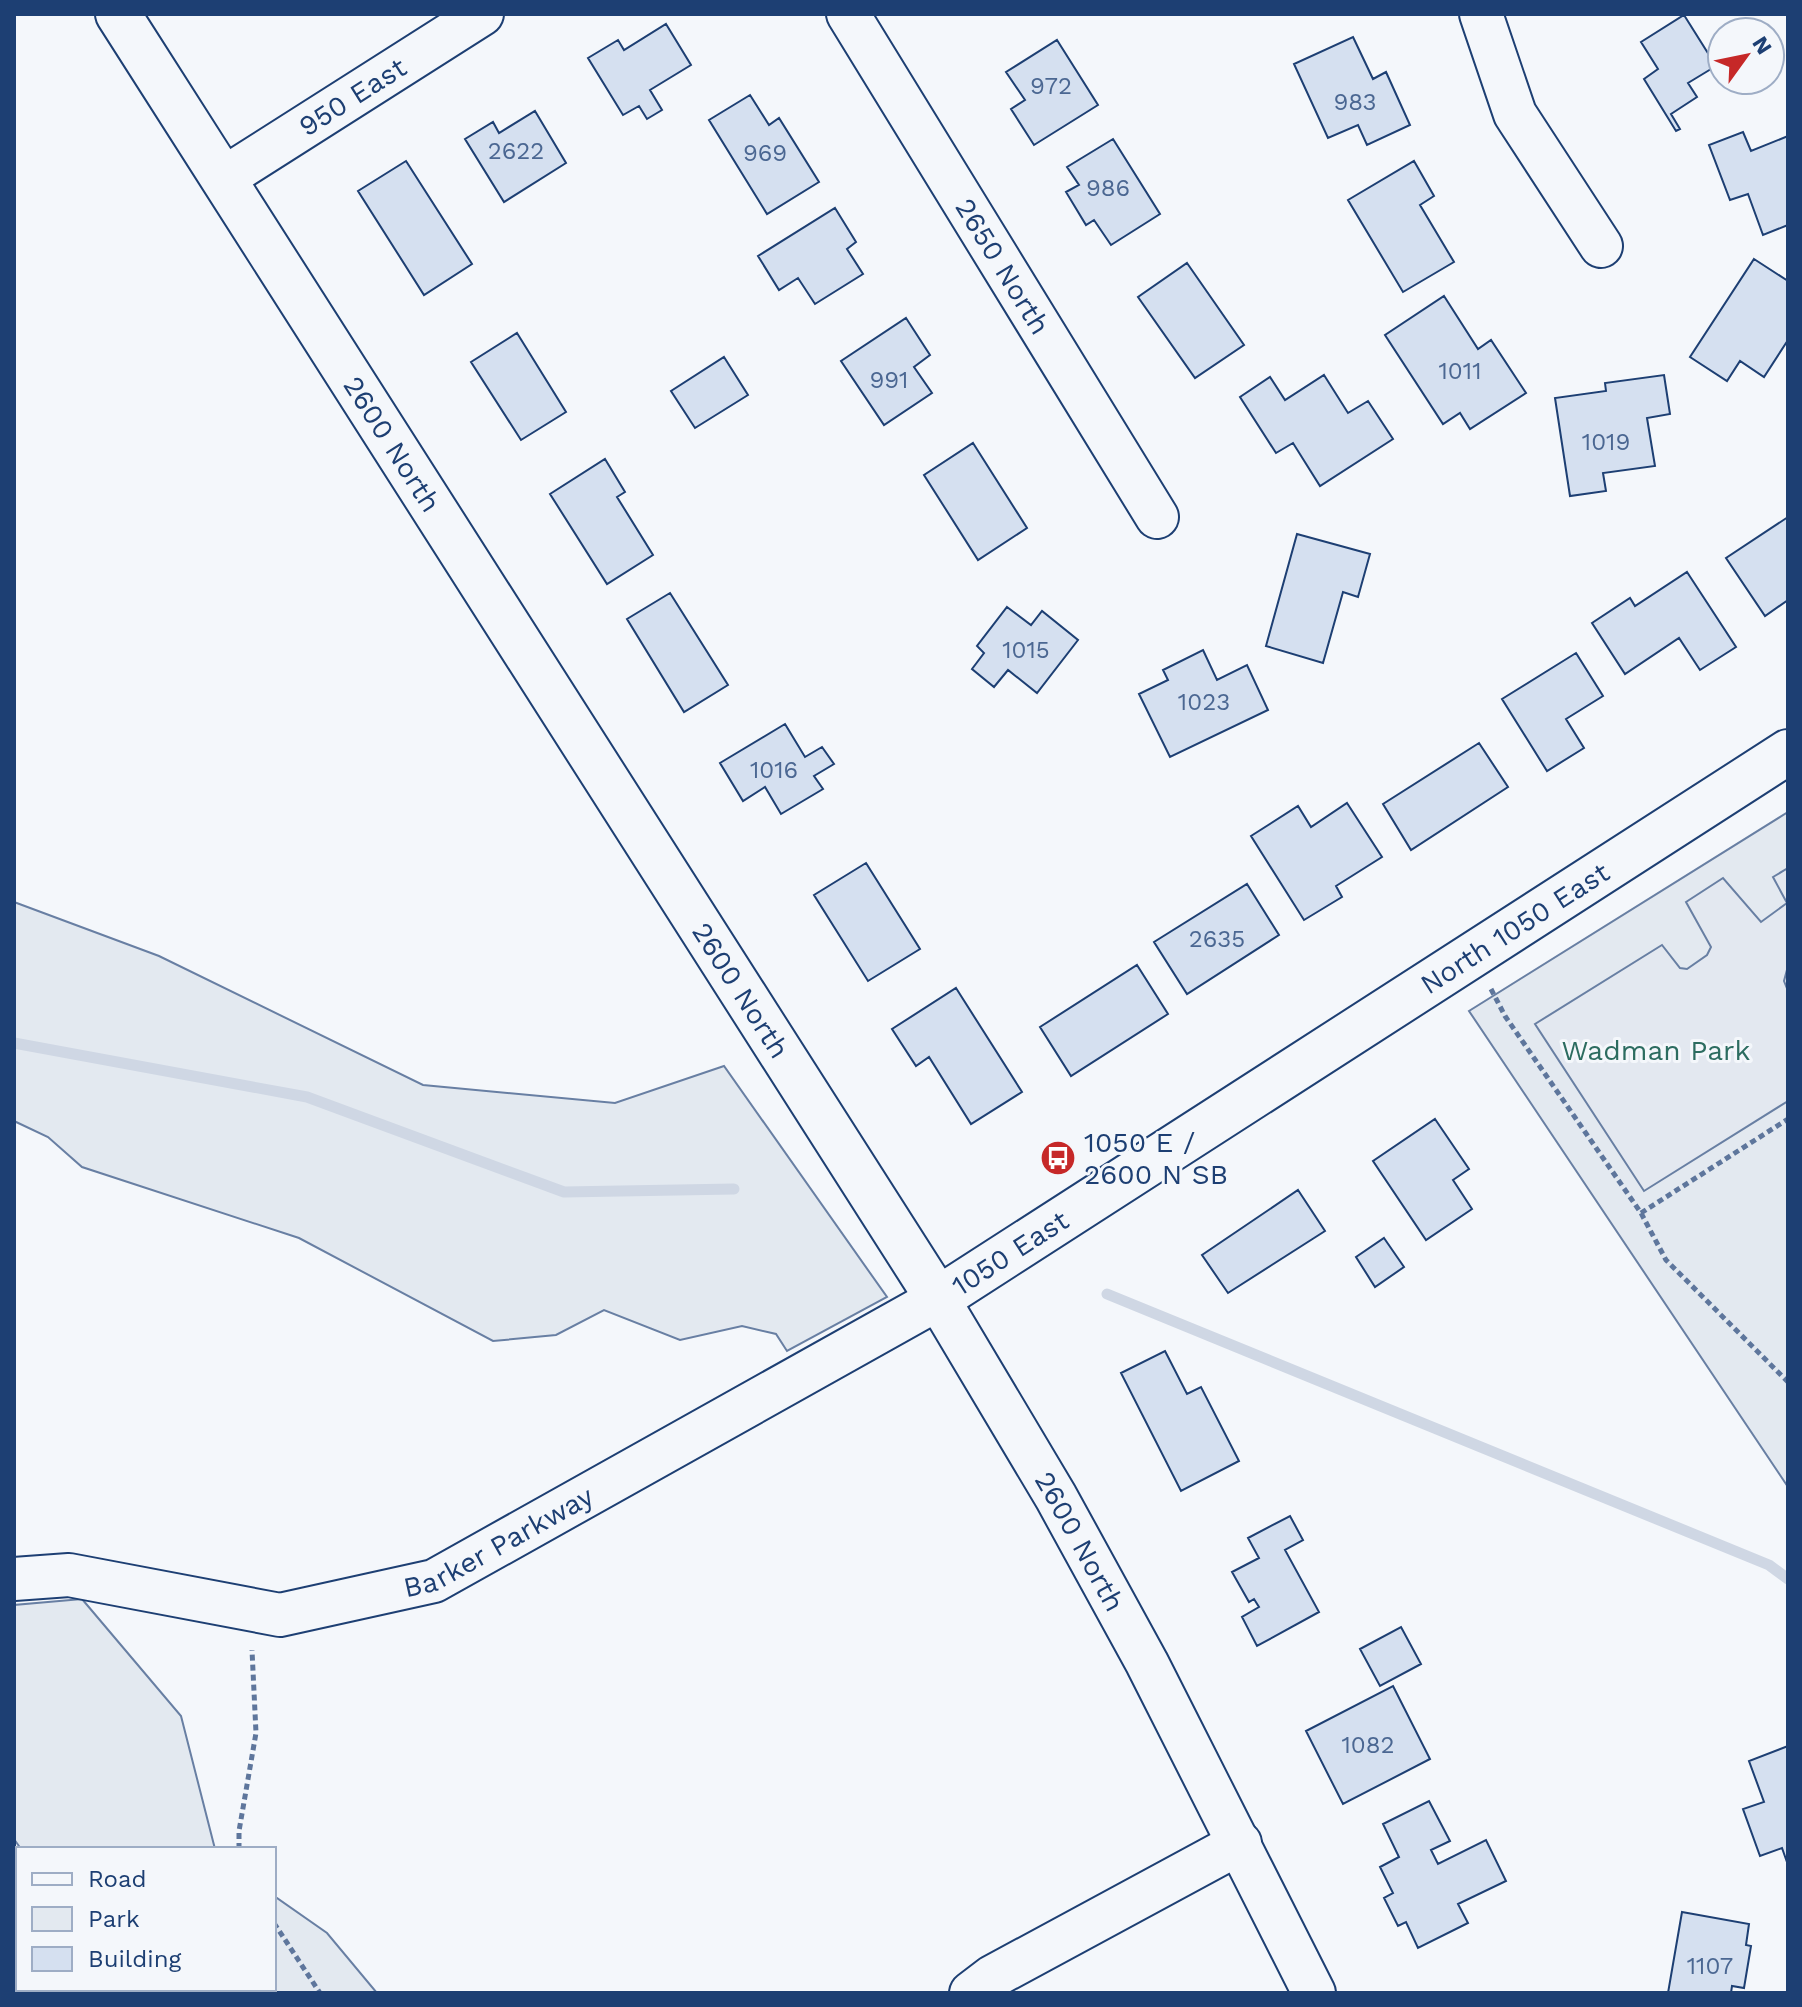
<svg xmlns="http://www.w3.org/2000/svg" width="1802" height="2007" viewBox="0 0 1802 2007" font-family="'Work Sans',sans-serif">
<rect width="100%" height="100%" fill="#f4f7fb"/>
<path fill="#e3e9f0" stroke="#687fa3" stroke-width="2" d="M1788 812V1487L1469 1011Z
M14 902 159 956 423 1085 615 1103 724 1066 887 1297 787 1351 776 1334 742 1326 680 1340 604 1310 556 1335 493 1341 299 1238 82 1167 48 1137 14 1121Z
M82 1599 181 1716 215 1849H21L14 1839V1605Z
M18 1887V1989H274V1896L327 1933 377 1993H14V1890Z"/>
<path fill="#e3e8f0" stroke="#687fa3" stroke-width="2" d="M1788 868V966L1784 981 1788 991V1101L1644 1191 1535 1024 1662 945 1680 968 1687 969 1707 955 1711 947 1686 902 1723 878 1761 922 1787 903 1773 877Z"/>
<g fill="none" stroke-linecap="round" stroke-linejoin="round">
<path stroke="#cfd7e4" stroke-width="11" d="M14 1043 307 1097 564 1192 734 1189
M1107 1294 1769 1565 1788 1579"/>
</g>
<path fill="#d5e0f0" stroke="#1d3f73" stroke-width="2" d="M1684 15 1716 66 1688 83 1697 97 1671 114 1680 129 1676 131 1644 79 1658 69 1641 42Z
M666 24 691 65 650 90 662 110 647 119 639 106 623 115 588 58 618 40 624 50Z
M1353 37 1373 79 1386 72 1410 125 1367 145 1358 125 1328 138 1294 64Z
M1057 40 1098 105 1034 145 1011 109 1025 100 1006 72Z
M750 95 769 125 779 118 819 182 767 214 709 120Z
M535 111 566 163 504 202 465 139 493 122 499 133Z
M1743 132 1751 151 1788 136V225L1763 235 1748 194 1730 200 1709 145Z
M1113 139 1160 214 1111 245 1094 220 1086 225 1066 192 1079 185 1067 167Z
M406 161 472 264 424 295 358 191Z
M1414 161 1434 196 1420 205 1454 262 1403 292 1348 200Z
M835 208 856 242 847 249 863 274 815 304 798 278 779 290 758 256Z
M1754 259 1788 281V340L1764 377 1740 361 1727 381 1690 357Z
M1187 263 1244 345 1195 378 1138 297Z
M1444 296 1478 349 1491 340 1526 393 1470 429 1460 413 1443 424 1385 335Z
M906 318 930 355 914 367 932 393 884 425 841 361Z
M517 333 566 412 521 440 471 362Z
M724 357 748 395 695 428 671 391Z
M1324 375 1348 413 1368 401 1393 439 1320 486 1293 443 1276 453 1240 397 1270 377 1285 400Z
M1664 375 1670 414 1647 418 1655 466 1603 473 1606 491 1570 496 1555 398 1606 391 1605 383Z
M973 443 1027 528 978 560 924 475Z
M605 459 625 492 617 497 653 555 607 584 550 494Z
M1788 517V600L1765 616 1726 558Z
M1297 534 1370 554 1358 597 1343 592 1323 663 1266 646Z
M1687 572 1736 647 1700 670 1679 638 1625 674 1592 623 1630 598 1635 606Z
M670 593 728 685 684 712 627 619Z
M1007 607 1031 625 1042 611 1078 640 1037 693 1008 670 994 687 972 669 984 653 977 646Z
M1203 650 1217 680 1247 665 1268 710 1170 757 1139 694 1168 680 1163 670Z
M1576 653 1603 696 1566 719 1584 748 1547 771 1502 699Z
M785 724 805 757 822 747 834 764 814 776 823 789 781 814 765 787 743 801 720 763Z
M1479 743 1508 787 1411 850 1383 804Z
M1347 803 1382 857 1336 886 1342 897 1304 920 1251 836 1298 806 1311 827Z
M866 863 920 949 868 981 814 895Z
M1247 884 1279 935 1187 994 1154 942Z
M1137 965 1168 1014 1071 1076 1040 1027Z
M956 988 1022 1092 971 1124 929 1057 916 1066 892 1029Z
M1435 1119 1469 1169 1453 1180 1472 1209 1426 1240 1373 1161Z
M1298 1190 1325 1231 1228 1293 1202 1255Z
M1384 1238 1404 1267 1375 1287 1356 1257Z
M1165 1351 1187 1394 1201 1387 1239 1461 1181 1491 1121 1373Z
M1290 1516 1303 1540 1285 1550 1319 1612 1257 1646 1242 1617 1259 1607 1254 1599 1249 1602 1232 1572 1259 1558 1248 1538Z
M1401 1627 1421 1664 1380 1686 1360 1649Z
M1393 1686 1430 1759 1343 1804 1306 1731Z
M1788 1746V1865L1782 1848 1760 1856 1743 1809 1764 1802 1749 1761Z
M1429 1801 1450 1841 1431 1850 1438 1864 1486 1840 1506 1881 1458 1904 1468 1923 1418 1948 1406 1922 1398 1926 1384 1898 1393 1893 1380 1867 1399 1857 1383 1824Z
M1682 1912 1749 1924 1746 1945 1751 1946 1744 1988 1732 1986 1731 1993H1668Z"/>
<g fill="none" stroke-linecap="round" stroke-linejoin="round">
<defs>
<g id="minor">
<path id="s1" d="M848 14 1157 517"/>
<path d="M1481 14 1515 114 1601 246"/>
<path id="s2" d="M224 178 482 14"/>
<path id="s3" d="M14 1579 69 1575 280 1615 434 1581 938 1299 1056 1497 1147 1663 1314 1993"/>
<path d="M971 1993 992 1977 1240 1843"/>
</g>
<g id="major">
<path id="s4" d="M118 14 938 1299 1788 752"/>
</g>
</defs>
<use href="#minor" stroke="#1d3f73" stroke-width="46"/>
<use href="#major" stroke="#1d3f73" stroke-width="48"/>
<path stroke="#5e769c" stroke-width="5" stroke-dasharray="6 4" stroke-linecap="butt" d="M1491 989 1505 1016 1641 1213 1666 1260 1788 1382
M1641 1213 1788 1119
M239 1849V1831L256 1733 252 1650
M274 1923 320 1993"/>
<use href="#minor" stroke="#f4f7fb" stroke-width="42"/>
<use href="#major" stroke="#f4f7fb" stroke-width="44"/>
</g>
<defs>
<symbol id="bus-disc" viewBox="-11 -11 22 22"><circle r="9.5" fill="#c62828" stroke="#f4f7fb"/><path d="M-5-6H5V4H4V6H2V4H-2V6H-4V4H-5ZM-3.5-4V0h7V-4ZM-3.5 1.2v1.5H-2V1.2ZM2 1.2v1.5H3.5V1.2Z" fill="#fff"/></symbol>
</defs>
<g fill-rule="evenodd">
<use href="#bus-disc" x="1038" y="1138" width="40" height="40"/>
</g>
<g text-anchor="middle" dominant-baseline="central" stroke-width="6" stroke-linejoin="round" paint-order="stroke">
<g font-size="24" fill="#4b6792">
<text x="1051" y="86">972</text>
<text x="1355" y="102">983</text>
<text x="516" y="151">2622</text>
<text x="765" y="153">969</text>
<text x="1108" y="188">986</text>
<text x="1460" y="371">1011</text>
<text x="889" y="380">991</text>
<text x="1606" y="442">1019</text>
<text x="1026" y="650">1015</text>
<text x="1204" y="702">1023</text>
<text x="774" y="770">1016</text>
<text x="1217" y="939">2635</text>
<text x="1368" y="1745">1082</text>
<text x="1710" y="1966">1107</text>
</g>
<g font-size="28" fill="#1d3f73" stroke="#f4f7fb">
<text stroke="none"><textPath href="#s2" startOffset="152">950 East</textPath></text>
<text stroke="none"><textPath href="#s1" startOffset="296">2650 North</textPath></text>
<text stroke="none"><textPath href="#s4" startOffset="510">2600 North</textPath></text>
<text stroke="none"><textPath href="#s4" startOffset="2210">North 1050 East</textPath></text>
<text stroke="none"><textPath href="#s4" startOffset="1158">2600 North</textPath></text>
<text stroke="none"><textPath href="#s4" startOffset="1610">1050 East</textPath></text>
<text stroke="none"><textPath href="#s3" startOffset="502">Barker Parkway</textPath></text>
<text stroke="none"><textPath href="#s3" startOffset="1286">2600 North</textPath></text>
</g>
<g font-size="28" fill="#2c6c60" stroke="#f4f7fb">
<text x="1656" y="1050">Wadman Park</text>
</g>
<g font-size="28" fill="#1d3f73" stroke="#f4f7fb" text-anchor="start">
<text x="1084" y="1142">1050 E /<tspan x="1084" dy="32">2600 N SB</tspan></text>
</g>
</g>
<rect width="1802" height="2007" fill="none" stroke="#1d3f73" stroke-width="32"/>
<rect x="16" y="1847" width="260" height="144" fill="#f4f7fb" stroke="#9eadc5" stroke-width="2"/>
<rect x="32" y="1873" width="40" height="12" fill="#f4f7fb" stroke="#9eadc5" stroke-width="2"/>
<text x="88" y="1887" font-size="24" fill="#1d3f73">Road</text>
<rect x="32" y="1907" width="40" height="24" fill="#e3e9f0" stroke="#9eadc5" stroke-width="2"/>
<text x="88" y="1927" font-size="24" fill="#1d3f73">Park</text>
<rect x="32" y="1947" width="40" height="24" fill="#d5e0f0" stroke="#9eadc5" stroke-width="2"/>
<text x="88" y="1967" font-size="24" fill="#1d3f73">Building</text>
<g transform="translate(1746 56) rotate(57)"><circle r="38" fill="#f4f7fb" stroke="#9eadc5" stroke-width="2"/>
<path d="M0-6L14 30L0 20L-14 30Z" fill="#c62828"/>
<text y="-12" font-size="22" font-weight="bold" text-anchor="middle" fill="#1d3f73">N</text>
</g>
</svg>
